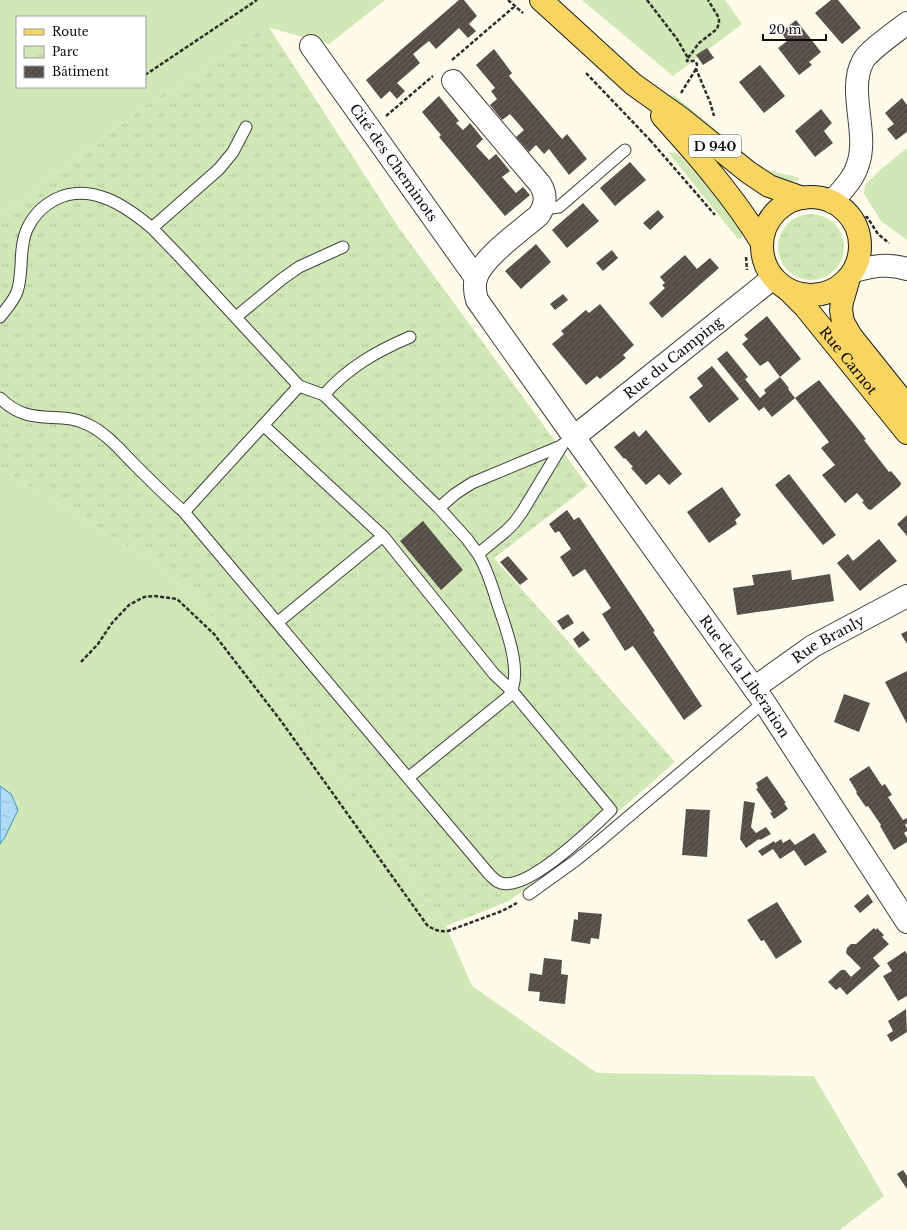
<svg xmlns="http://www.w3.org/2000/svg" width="907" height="1230" viewBox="0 0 907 1230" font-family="'Libre Baskerville',serif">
<defs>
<pattern id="park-tufts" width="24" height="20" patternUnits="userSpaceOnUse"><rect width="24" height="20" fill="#cfe8b5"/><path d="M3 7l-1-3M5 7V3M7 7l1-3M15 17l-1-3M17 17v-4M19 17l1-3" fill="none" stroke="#b1c69a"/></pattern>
<pattern id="water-ripples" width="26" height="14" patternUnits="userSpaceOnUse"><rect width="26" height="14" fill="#b0dbf6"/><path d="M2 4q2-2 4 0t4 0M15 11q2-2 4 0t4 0" fill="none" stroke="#96bbd2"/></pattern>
<pattern id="building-hatch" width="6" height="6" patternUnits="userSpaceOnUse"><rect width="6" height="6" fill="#544d48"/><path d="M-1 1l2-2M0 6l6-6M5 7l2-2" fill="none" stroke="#68625e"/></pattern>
</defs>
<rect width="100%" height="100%" fill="#fffbea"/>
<path fill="#cfe8b5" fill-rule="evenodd" d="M0 0H385L329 44 267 27 144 106 0 216ZM17 17H145V87H17Z
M582 0H725L742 24 673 76Z
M674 95 760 166C774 174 787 173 801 179L788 183 758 169 670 97Z
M907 148V240L881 221 864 194 865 185 879 171Z
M668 152 677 153 744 227 742 238 738 239Z
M0 468 157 564 204 608 302 728 446 926 472 986 597 1073 814 1076 884 1196 840 1230H0Z"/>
<path fill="url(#park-tufts)" d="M268 26 399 228 588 486 494 558 675 762 562 861 509 901 446 926 302 728 204 608 157 564 0 468V216L144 106Z
M778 247a33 33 0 1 1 66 0a33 33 0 1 1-66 0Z"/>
<path fill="url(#water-ripples)" stroke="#3790cc" d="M0 786 11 794 18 810 5 837 0 844Z"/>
<path fill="url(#building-hatch)" d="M459 0H464L477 16 469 24 476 31 468 38 459 28 436 49 429 41 413 54 420 63 397 83 405 91 397 99 390 91 381 99 366 80Z
M831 0H838L861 28 842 44 815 13Z
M796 20 821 52 809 62 812 65 799 75 778 48 787 41 781 32Z
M707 48 714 58 703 65 696 55Z
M494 49 512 73 509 76 562 139 567 134 587 159 569 175 549 149 544 154 536 145 529 152 516 137 524 130 510 114 502 120 490 105 497 99 491 91 495 88 476 65Z
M760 65 785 96 764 113 739 82Z
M439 96 459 121 456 123 463 130 470 123 483 139 476 146 489 160 496 154 510 171 502 177 516 193 523 187 530 195 505 216 439 137 441 135 422 112Z
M902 98 907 105V132L896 140 887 129 894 124 885 113Z
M821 109 832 123 824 131 833 143 815 157 795 131Z
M630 162 646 180 615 206 600 188Z
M583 203 599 221 567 248 552 230Z
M658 210 664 217 650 230 643 223Z
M536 244 551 262 521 289 505 271Z
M612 250 618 258 603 271 596 263Z
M685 255 697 269 710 258 719 268 662 318 649 303 665 288 662 285 665 283 660 277Z
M563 294 568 300 555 310 550 304Z
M600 304 634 345 623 355 626 358 600 379 597 376 586 385 552 344 564 334 561 331 586 310 589 313Z
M767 316 801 359 780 377 768 361 760 366 742 344 748 339 744 335Z
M727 351 748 377 745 379 760 398 766 393 764 390 780 377 789 388 788 389 795 398 819 380 866 439 864 440 889 472 891 471 901 483 900 486 871 510 868 509 862 502 864 501 857 493 845 503 822 475 835 465 821 448 829 442 795 398 772 417 764 407 759 411 717 359Z
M712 366 739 399 709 423 689 397 703 386 697 378Z
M646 430 682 474 669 485 659 474 646 485 631 468 633 467 625 458 624 459 614 447 634 431 639 437Z
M789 474 836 535 823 545 775 485Z
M722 487 741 515 735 520 737 524 709 543 687 512Z
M567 510 574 520 579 517 655 631 653 632 702 706 684 720 633 646 625 651 602 614 611 608 585 569 573 577 560 557 571 549 559 531 555 533 549 524Z
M907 515V536L897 524Z
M423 521 463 570 441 590 400 541Z
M879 539 897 561 860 591 837 563 848 554 853 561Z
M508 556 528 579 520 585 500 562Z
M791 570 792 580 830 574 834 601 737 615 733 588 754 585 752 575Z
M568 614 574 623 563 630 557 621Z
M583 631 590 640 579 648 573 639Z
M907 631V644L901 634Z
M907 671V724L885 682Z
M844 694 870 703 859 732 834 722Z
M869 766 882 786 885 784 892 795 888 797 903 820 907 818V823L905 825 907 828V831L904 833 907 838V842L894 850 880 826 881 825 868 806 866 807 856 793 857 792 849 779Z
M767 776 786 803H784L788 809 774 819 770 813 772 812 756 789 758 788 756 783Z
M744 801 755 803 751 827 756 833 766 827 771 834 760 840 759 839 746 848 740 839Z
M686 809 710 810 707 857 682 855Z
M814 833 827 852 805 866 794 850 780 859 773 849 762 856 758 851 774 841 775 843 781 839 783 843 790 839 795 845Z
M868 894 873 902 860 913 854 906Z
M777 902 802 942 776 959 764 940 761 941 747 920Z
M578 912 602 914 599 939 591 938 590 944 571 941 574 919 578 920Z
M874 928 876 930 877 928 884 935 882 937 889 944 873 958 880 966 847 995 840 987 836 990 828 982 841 970H845L851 977 861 968 846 953 847 948 851 944H856Z
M905 951 907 954V996L898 1001 883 976 892 971 887 963Z
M544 958 562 960 561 974 568 975 565 1004 539 1001 540 992 528 991 530 973 542 975Z
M906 1009 907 1032 891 1042 887 1035 893 1031 888 1021Z
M903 1170 907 1176V1189L897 1174Z"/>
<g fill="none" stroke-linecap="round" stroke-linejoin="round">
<defs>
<path id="service" d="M246 127 233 152 219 169 152 228 181 258 299 386 324 395 439 508 455 494 472 483 561 446
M543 209 559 207 625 150
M0 317C6 309 13 302 17 292 24 272 18 249 27 229 33 216 44 205 56 199 91 182 126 206 152 228
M236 317 282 279 299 267 343 247
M324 395C347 368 377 351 410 337
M0 398C31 429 58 409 89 425 107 434 121 451 135 465 151 481 167 497 184 512
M263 425 383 536 494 674 512 691 611 810C592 828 529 891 501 883 496 882 493 878 489 874L184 512 299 386
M439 508 467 539 478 554
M278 622 383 536
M408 778 508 697C525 675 505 626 497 602 492 585 487 569 478 554L506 531 514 523 522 512 563 444
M529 894 575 861 595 845 764 702"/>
<g id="minor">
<path id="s1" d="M311 46 476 278"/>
<path id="s2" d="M453 81 540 184C547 195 546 204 539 215 522 230 483 257 476 278 474 285 475 293 477 300L574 437 764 702 907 922"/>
<path d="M832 202C842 190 854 179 858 164 869 133 847 90 863 61 868 51 897 31 907 23"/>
<path d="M854 271C873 266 888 263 907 269"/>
<path id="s3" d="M574 437 773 278"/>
<path id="s4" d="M754 688 813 646 907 596"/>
</g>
<g id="primary">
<path d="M541 0 633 84 682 119 748 172 769 186 803 198"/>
<path d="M662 116C698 156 734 197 762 243"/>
<circle cx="811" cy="246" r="49"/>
<path d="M849 278 842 302 841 310 843 322 851 336 907 406"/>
<path id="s5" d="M788 290 805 307 907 433"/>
</g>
</defs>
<use href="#service" stroke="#3f3f3f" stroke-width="13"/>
<use href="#minor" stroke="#3f3f3f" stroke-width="24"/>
<use href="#primary" stroke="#1d1d1d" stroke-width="24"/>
<path stroke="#2e2e2e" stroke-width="2.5" stroke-dasharray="4 2" stroke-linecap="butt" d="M508 0 523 13
M647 0 677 39 688 58 687 61H695L697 64 696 69 710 102 714 116
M688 58 699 43 717 29 719 23V18L708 0
M452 60 515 6
M586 73 650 140
M145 75 257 0
M681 93 696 69
M386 116 433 76
M650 140 715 215
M854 222 867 217 878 234 889 243
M746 257 747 270
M81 662 98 644 112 623 129 605 144 597 155 596 177 599 214 634 281 721 427 925C434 930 439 932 448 931L502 911 517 903"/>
<use href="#service" stroke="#fff" stroke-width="11"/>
<use href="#minor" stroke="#fff" stroke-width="22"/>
<use href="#primary" stroke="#f8d461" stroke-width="22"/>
</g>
<g text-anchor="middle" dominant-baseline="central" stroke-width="4" stroke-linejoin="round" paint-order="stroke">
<rect fill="#fff" stroke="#555" stroke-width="1" x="689" y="135" width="52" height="22" rx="3"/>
<g font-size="13" font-weight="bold" fill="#0c0c0c">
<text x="715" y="146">D 940</text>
</g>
<g font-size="14" fill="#0c0c0c" stroke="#fff">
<text stroke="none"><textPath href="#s1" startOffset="143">Cité des Cheminots</textPath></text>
<text stroke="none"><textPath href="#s3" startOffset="127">Rue du Camping</textPath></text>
<text stroke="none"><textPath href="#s5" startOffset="93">Rue Carnot</textPath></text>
<text stroke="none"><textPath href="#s4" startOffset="89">Rue Branly</textPath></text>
<text stroke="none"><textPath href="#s2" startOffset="742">Rue de la Libération</textPath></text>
</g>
</g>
<rect x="16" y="16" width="130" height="72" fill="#ffffff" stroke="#9e9e9e"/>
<rect x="24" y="29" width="20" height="6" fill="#f8d461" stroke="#9e9e9e"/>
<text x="52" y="36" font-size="12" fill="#0c0c0c">Route</text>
<rect x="24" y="46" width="20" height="12" fill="url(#park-tufts)" stroke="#9e9e9e"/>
<text x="52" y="56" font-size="12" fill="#0c0c0c">Parc</text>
<rect x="24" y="66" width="20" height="12" fill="url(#building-hatch)" stroke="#9e9e9e"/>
<text x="52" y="76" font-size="12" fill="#0c0c0c">Bâtiment</text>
<path d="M763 34v6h63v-6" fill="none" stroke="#0c0c0c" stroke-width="2"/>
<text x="769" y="34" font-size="12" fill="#0c0c0c" stroke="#ffffff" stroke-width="3" paint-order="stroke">20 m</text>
</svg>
